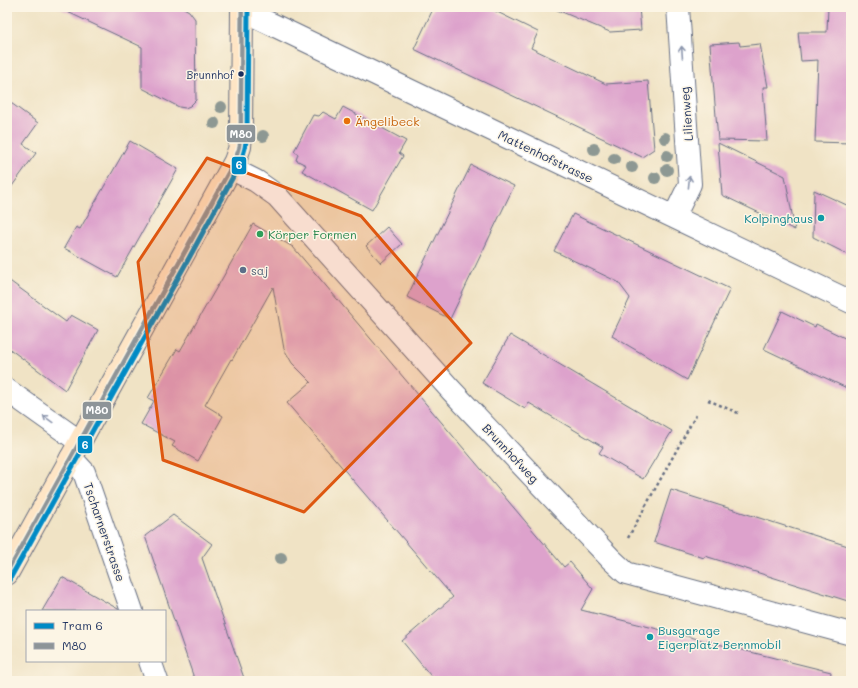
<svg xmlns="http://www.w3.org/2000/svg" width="858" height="688" viewBox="0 0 858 688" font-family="Mali,sans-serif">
<rect width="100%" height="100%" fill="#fcf5e5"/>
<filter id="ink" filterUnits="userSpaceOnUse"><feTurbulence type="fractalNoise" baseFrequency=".025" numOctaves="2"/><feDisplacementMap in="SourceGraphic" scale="8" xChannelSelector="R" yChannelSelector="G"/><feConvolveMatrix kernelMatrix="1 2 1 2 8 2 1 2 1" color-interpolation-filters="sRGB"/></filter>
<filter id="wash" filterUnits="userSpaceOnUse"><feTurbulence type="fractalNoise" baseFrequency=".012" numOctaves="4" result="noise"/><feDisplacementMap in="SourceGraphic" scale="16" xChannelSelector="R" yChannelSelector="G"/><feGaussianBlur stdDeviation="0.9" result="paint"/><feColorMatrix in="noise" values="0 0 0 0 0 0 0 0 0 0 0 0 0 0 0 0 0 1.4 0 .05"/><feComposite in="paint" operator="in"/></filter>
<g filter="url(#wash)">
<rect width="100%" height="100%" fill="#f0e3c5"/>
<g id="blocks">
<path fill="#dda2cc" d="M57 7H182L189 11 195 19 196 100 190 106 185 108 179 107 142 88V47Z
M434 7H487L538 32 531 48 606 84 648 81 654 149 642 157 414 49Z
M550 7H639L641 30 610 32Z
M828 7H851V143L815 142 818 60 801 61 798 32H827Z
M739 42 740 46 760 44 768 87H763L767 141 718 140 710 44Z
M7 100 38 123 23 144 36 153 7 193Z
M343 107 406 141 399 153 403 156 372 210 302 171 306 165 296 160 298 154 294 151 313 115 319 116 323 112 336 119Z
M130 141 178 169 117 277 64 248 76 227 80 229Z
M718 143 785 176 795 230 722 195Z
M471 165 514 186 450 319 407 297Z
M814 190 851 207V256L813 237Z
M573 214 730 289 687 380 612 336 630 298 618 282 554 251Z
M253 224 293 247 564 567 570 562 593 589 581 610 831 672 830 681H435L402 641 453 597 287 403 311 382 292 363 284 349 273 287 232 360 231 359 205 405 223 416 198 461 172 446 175 442 141 424 154 401 148 398 177 349 180 351 218 285V286Z
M387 227 402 244 381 263 366 246Z
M7 279 66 322 71 315 98 330 65 390 7 347Z
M782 311 815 327 816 324 851 341V390L764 349Z
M510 335 672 431 643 479 599 453 603 447 529 403 525 409 482 383Z
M671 490 851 547V602L705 556 704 558 654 542Z
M173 515 212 544 202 558 245 681H195L145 536Z
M62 577 118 609 119 611H42Z"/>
</g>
</g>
<g filter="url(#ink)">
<use href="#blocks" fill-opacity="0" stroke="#666e82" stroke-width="1"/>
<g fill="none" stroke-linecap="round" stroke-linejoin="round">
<defs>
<path id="street" d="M242 10 851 302
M232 169 256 181 277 196 451 390 611 559 626 573 851 634
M674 217 690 184 678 7
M7 390 80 442
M71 458 84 472 132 611
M150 661 157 681"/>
<path id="secondary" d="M7 574 235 161 240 147 241 134 242 7"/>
</defs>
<use href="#street" stroke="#666e82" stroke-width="24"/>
<use href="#secondary" stroke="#666e82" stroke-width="24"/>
<path stroke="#666e82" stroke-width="2.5" stroke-dasharray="3 3" stroke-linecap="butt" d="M708 400 738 413
M628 538 696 415"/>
<use href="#street" stroke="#fff" stroke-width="22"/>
<use href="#secondary" stroke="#fee5c5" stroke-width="22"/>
<defs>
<path id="bus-1" d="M7 574 235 161 240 147 241 134 242 7"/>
</defs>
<use href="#bus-1" stroke="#fcf5e5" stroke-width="8"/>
<use href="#bus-1" stroke="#8d9498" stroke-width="5"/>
<defs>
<path id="tram-1" d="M7 584 189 258 241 162 245 148 247 134 248 7"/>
</defs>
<use href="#tram-1" stroke="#fcf5e5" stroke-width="8"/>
<use href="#tram-1" stroke="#008ac5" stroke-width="5"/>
</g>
<g fill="#8d9893">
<circle cx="221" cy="107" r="6"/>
<circle cx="214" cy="123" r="6"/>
<circle cx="263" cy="136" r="6"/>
<circle cx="665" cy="138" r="6"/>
<circle cx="594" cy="149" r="6"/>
<circle cx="667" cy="156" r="6"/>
<circle cx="614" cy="159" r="6"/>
<circle cx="632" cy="167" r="6"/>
<circle cx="667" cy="170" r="6"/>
<circle cx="655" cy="178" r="6"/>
<circle cx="281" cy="558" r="6"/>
</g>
<defs><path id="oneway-shaft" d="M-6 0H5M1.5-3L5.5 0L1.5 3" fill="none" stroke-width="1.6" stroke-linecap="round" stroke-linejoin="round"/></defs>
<g stroke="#8d97ae">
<use href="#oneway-shaft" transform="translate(682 52) rotate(-94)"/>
<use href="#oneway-shaft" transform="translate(689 182) rotate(-84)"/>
<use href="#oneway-shaft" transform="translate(48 419) rotate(-144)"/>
</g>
</g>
<path fill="#de5710" fill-opacity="0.2" stroke="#de5710" stroke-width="3" stroke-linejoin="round" d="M207 158 361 216 471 343 304 512 163 460 138 262Z"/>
<circle fill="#1b2f5e" stroke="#fcf5e5" stroke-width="1.5" cx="241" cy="74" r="3.5"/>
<circle fill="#e8710a" stroke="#fcf5e5" stroke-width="1.5" cx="347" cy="121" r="4"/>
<g fill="#0f9aa8" stroke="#fcf5e5" stroke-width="1.5">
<circle cx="821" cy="218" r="4"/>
<circle cx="650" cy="637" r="4"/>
</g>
<circle fill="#2e9e5b" stroke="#fcf5e5" stroke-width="1.5" cx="260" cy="234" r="4"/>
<circle fill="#5c6f8a" stroke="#fcf5e5" stroke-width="1.5" cx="243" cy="270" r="4"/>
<g text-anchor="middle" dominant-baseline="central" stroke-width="3" stroke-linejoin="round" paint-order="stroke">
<g font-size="11" fill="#1b2f5e" stroke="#fcf5e5" text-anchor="end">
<text x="234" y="74">Brunnhof</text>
</g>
<g font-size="12" fill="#1b2f5e" stroke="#fcf5e5">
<text transform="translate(686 114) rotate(-94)">Lilienweg</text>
<text transform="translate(546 156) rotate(26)">Mattenhofstrasse</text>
<text transform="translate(511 453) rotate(47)">Brunnhofweg</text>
<text transform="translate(105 532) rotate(71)">Tscharnerstrasse</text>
</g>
<g font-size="12" fill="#c56008" stroke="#fcf5e5" text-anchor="start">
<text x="355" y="121">Ängelibeck</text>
</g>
<g font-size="12" fill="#0d838f" stroke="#fcf5e5" text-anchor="end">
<text x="813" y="218">Kolpinghaus</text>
<text x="658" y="630" text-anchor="start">Busgarage<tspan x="658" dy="14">Eigerplatz Bernmobil</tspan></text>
</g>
<g font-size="12" fill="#27864d" stroke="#fcf5e5" text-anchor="start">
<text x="268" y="234">Körper Formen</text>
</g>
<g font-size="12" fill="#4e5e75" stroke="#fcf5e5" text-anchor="start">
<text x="251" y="270">saj</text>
</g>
</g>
<g stroke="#fcf5e5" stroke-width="1.5">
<rect x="226" y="124" width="30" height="19" rx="4" fill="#8d9498"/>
<rect x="231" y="156" width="16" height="19" rx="4" fill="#008ac5"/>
<rect x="82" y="401" width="30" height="19" rx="4" fill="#8d9498"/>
<rect x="77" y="435" width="16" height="19" rx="4" fill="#008ac5"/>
</g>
<g font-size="11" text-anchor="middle" font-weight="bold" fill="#fff">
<text x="241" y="138">M80</text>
<text x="239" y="169">6</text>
<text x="97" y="414">M80</text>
<text x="85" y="449">6</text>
</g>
<rect width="858" height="688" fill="none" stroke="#fcf5e5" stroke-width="24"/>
<rect x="26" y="610" width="140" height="52" fill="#fcf5e5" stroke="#a2a6af"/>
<rect x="34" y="623" width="20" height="6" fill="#008ac5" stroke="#a2a6af"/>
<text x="62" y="630" font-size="12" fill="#1b2f5e">Tram 6</text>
<rect x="34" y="643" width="20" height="6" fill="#8d9498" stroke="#a2a6af"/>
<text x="62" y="650" font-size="12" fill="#1b2f5e">M80</text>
</svg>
